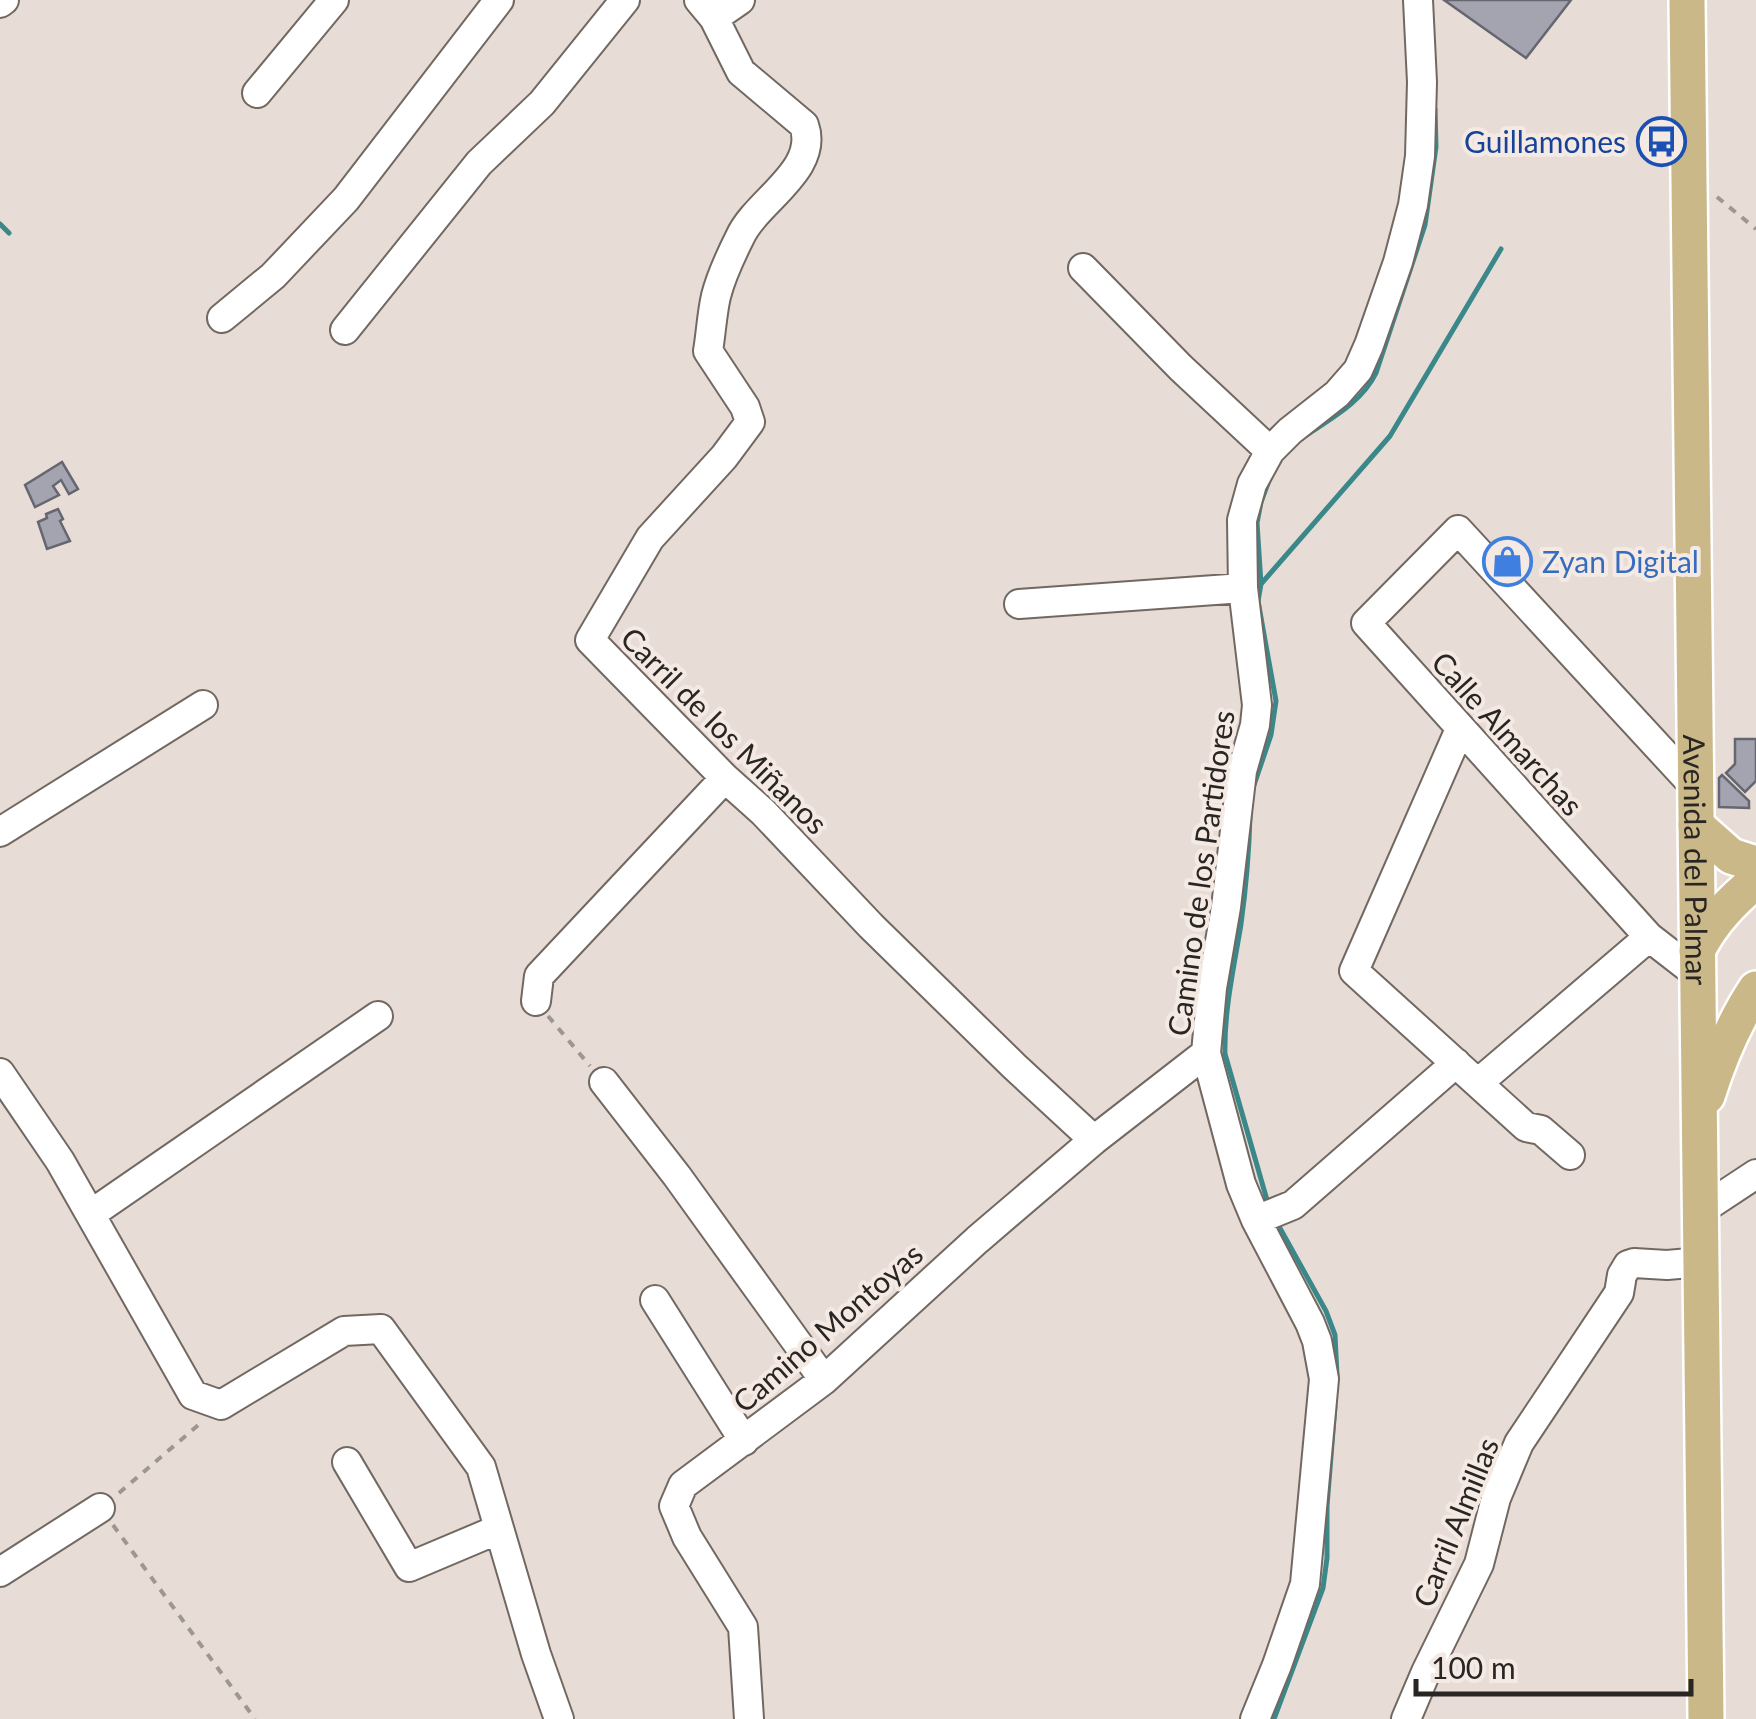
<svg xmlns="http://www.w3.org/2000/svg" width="1756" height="1719" viewBox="0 0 1756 1719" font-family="Lato,sans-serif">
<rect width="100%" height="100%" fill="#e8ddd6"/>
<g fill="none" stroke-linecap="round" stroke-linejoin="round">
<path stroke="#3a8889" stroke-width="5" d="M0 224 9 233
M1301 439C1328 420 1361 404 1376 373L1425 225 1436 147 1435 109
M1261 584 1390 436 1501 249
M1254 785 1271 735 1276 701 1258 601 1261 584 1257 523 1261 502 1270 478
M1250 816C1249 852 1246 888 1241 924 1234 967 1224 1010 1225 1054L1269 1207
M1276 1221 1326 1311 1335 1335 1337 1375
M1274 1719 1323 1588 1327 1558V1506L1335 1406"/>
</g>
<path fill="#a3a4af" stroke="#656670" stroke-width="2.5" d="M1444 0H1571L1526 58Z
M62 462 78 489 69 494 61 480 53 486 59 495 35 507 25 485Z
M58 509 63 519 60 521 70 541 47 549 38 522 47 518 46 514Z
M1735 739H1756V781L1745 792 1726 773 1735 764Z
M1722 775 1749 801V808L1719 807V778Z"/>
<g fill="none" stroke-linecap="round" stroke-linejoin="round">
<defs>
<path id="minor" d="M699 0 714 18 741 72 804 125C820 170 756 201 740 237 731 255 721 276 716 296 712 313 711 333 708 351L745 407 750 422 724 457 650 538 590 640 725 778 763 812 871 926 1014 1066 1094 1140
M0 3 4 0
M714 18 740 0
M257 93 334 0
M1083 268 1181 368 1270 451
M222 318 273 276 346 199 499 0
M345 330 479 163 542 103 625 0
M1019 604 1243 588
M1460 729 1354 971 1526 1127 1541 1130 1570 1155
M1695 787 1458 530 1366 623 1649 937 1698 975
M0 832 203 705
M536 1001 539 976 725 778
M0 1073 60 1161 193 1395 221 1405 344 1331 381 1329 481 1467 536 1654 559 1719
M604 1082 677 1176 824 1380
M1478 1083 1649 937
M1700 1211 1756 1174
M91 1214 378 1016
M1256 1220 1293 1205 1456 1063
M655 1300 744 1441
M347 1462 409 1567 499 1529
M0 1572 100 1508
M749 1719 743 1627 687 1537 674 1506 683 1485 824 1380 977 1240 1094 1140 1206 1053
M1255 1719 1277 1665 1305 1584 1324 1379 1317 1341 1310 1323 1256 1220 1241 1184 1206 1053 1212 988 1226 907 1242 771 1255 725 1257 705 1243 588 1242 520 1252 484 1270 451 1290 431 1337 394 1358 370 1369 345 1398 262 1413 205 1420 156 1422 82 1418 0
M1406 1719 1426 1672 1479 1564 1496 1498 1519 1443 1619 1293 1622 1275 1628 1265 1634 1263 1667 1265 1701 1262"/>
<g id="major">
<path id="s1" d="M1687 0 1706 1719"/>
<path d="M1696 825 1731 856 1756 864"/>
<path d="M1697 951C1711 922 1731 901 1756 881"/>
<path d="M1707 1096C1719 1058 1734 1022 1756 989"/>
</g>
</defs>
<use href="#minor" stroke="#726862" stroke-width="32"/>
<use href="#major" stroke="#fff" stroke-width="40"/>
<path stroke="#9e9691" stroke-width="4" stroke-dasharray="8 8" stroke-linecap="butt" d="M1717 197 1756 229
M548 1016 590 1066
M119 1493 203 1421
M113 1525 255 1719"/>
<use href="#minor" stroke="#fff" stroke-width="28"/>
<use href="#major" stroke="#cab888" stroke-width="35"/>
</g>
<defs>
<symbol id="bus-ring" viewBox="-11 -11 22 22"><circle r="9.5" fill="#f5eae3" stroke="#1a4fb4" stroke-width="1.5"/><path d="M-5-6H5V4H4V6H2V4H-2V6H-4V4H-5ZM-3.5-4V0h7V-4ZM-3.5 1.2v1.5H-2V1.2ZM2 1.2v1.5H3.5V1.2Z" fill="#1a4fb4"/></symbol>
<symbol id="shop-ring" viewBox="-11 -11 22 22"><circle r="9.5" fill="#f5eae3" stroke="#3f7fe0" stroke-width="1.5"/><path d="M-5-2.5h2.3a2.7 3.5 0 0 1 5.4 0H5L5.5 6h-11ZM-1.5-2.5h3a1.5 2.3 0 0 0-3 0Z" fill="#3f7fe0"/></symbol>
</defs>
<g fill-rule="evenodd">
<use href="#bus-ring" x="1634" y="114" width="55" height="55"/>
<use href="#shop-ring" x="1480" y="534" width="55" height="55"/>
</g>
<g text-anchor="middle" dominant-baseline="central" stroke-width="8" stroke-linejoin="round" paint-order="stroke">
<g font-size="30" fill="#164399" stroke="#f5eae3" text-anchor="end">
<text x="1626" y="141">Guillamones</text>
</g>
<g font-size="30" fill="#366cbe" stroke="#f5eae3" text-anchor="start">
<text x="1542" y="561">Zyan Digital</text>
</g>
<g font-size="30" fill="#292523" stroke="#f5eae3">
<text transform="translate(725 730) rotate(45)">Carril de los Miñanos</text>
<text transform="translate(1508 733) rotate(48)">Calle Almarchas</text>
<text stroke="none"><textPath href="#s1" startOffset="860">Avenida del Palmar</textPath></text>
<text transform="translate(1200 873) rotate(-82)">Camino de los Partidores</text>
<text transform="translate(827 1327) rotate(-41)">Camino Montoyas</text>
<text transform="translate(1455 1522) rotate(-68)">Carril Almillas</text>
</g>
</g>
<path d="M1416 1679v15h275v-15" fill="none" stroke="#292523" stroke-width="5"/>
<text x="1431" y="1679" font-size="30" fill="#292523" stroke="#f5eae3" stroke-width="8" paint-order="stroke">100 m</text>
</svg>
